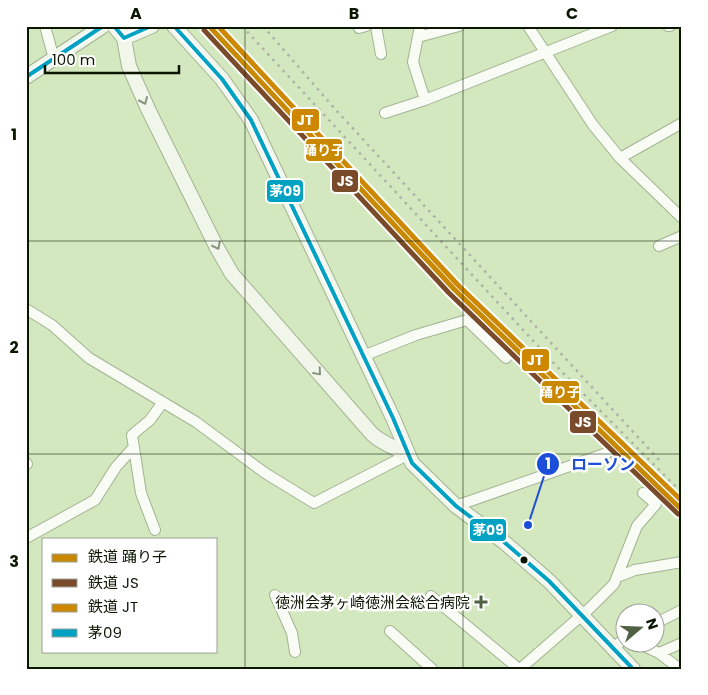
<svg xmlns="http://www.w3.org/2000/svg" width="708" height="695" viewBox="0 0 708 695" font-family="Poppins,'Noto Sans JP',sans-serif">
<rect width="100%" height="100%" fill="#d3e8be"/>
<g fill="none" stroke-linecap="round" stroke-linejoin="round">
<defs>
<path id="street" d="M45 26 54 59
M358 26 359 28 366 26
M376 26 381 54
M420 26 413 62 425 100 612 26
M528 26 593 125 620 158 682 218
M668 26H670
M418 37 459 26
M385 113 425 100
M620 158 682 123
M659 246 682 236
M26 309 52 325 89 358 196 422 265 473 314 503 407 455
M363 356 416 335 467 320 506 358
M26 463 27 464
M456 506 607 453
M155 530 141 493 132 435 150 420 163 402
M26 538 95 500 116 467 133 448
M617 577 635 570 682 562
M275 595 292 633 295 652
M431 596 519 669
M656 623 682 610
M390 631 432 669
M635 642 659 653 680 669
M612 648 626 638
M659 653 682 643
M520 669 590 608 614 584 637 526 656 504 643 493"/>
<path id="secondary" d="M114 26 124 38 129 66 148 109 216 246 232 274 372 434C383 444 395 447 407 455
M174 26 222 79 251 120 393 418 412 463 456 506 504 542 549 581 633 669
M124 38 152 26
M26 77 103 26"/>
</defs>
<use href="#street" stroke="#a3b393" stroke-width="12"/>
<use href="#secondary" stroke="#a3b393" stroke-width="16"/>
<use href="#street" stroke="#f8fcf5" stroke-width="10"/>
<use href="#secondary" stroke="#f1f6eb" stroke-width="14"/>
<path stroke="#acb1a8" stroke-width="2.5" stroke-dasharray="2.5 5" stroke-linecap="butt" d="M242 26 562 372 682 493
M263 26 335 109 661 462"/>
<defs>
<path id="bus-1" d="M114 26 124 38 151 26
M174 26 222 79 251 120 393 418 412 463 456 506 504 542 549 581 633 669
M26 77 103 26"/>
</defs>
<use href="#bus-1" stroke="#fff" stroke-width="8"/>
<use href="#bus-1" stroke="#00a2c4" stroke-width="4"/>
<defs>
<path id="rail-1" d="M209 26 454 289 682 510"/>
<path id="rail-2" d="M204 30 449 293 678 514"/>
<path id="rail-3" d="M218 26 458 285 682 501"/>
</defs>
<use href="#rail-1" stroke="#fff" stroke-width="9"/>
<use href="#rail-2" stroke="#fff" stroke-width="9"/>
<use href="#rail-3" stroke="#fff" stroke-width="9"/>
<use href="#rail-1" stroke="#c88900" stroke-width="5"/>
<use href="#rail-2" stroke="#7a4b2a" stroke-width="5"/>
<use href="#rail-3" stroke="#ce8800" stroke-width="5"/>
</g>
<defs><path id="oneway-chevron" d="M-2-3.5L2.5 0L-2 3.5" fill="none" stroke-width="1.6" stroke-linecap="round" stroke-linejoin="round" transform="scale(1.25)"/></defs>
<g stroke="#899181">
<use href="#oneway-chevron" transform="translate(144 101) rotate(66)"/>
<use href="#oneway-chevron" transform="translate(217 246) rotate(63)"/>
<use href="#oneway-chevron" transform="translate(318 372) rotate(49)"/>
</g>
<path fill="none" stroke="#0a1600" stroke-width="1" stroke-opacity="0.55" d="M245 26V669M463 26V669M26 241H682M26 454H682"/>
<circle fill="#0a1600" stroke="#fff" stroke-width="2" cx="524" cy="560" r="4.5"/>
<path fill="#506042" stroke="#fff" stroke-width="2" d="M478.5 594.5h5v5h5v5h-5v5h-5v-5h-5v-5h5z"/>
<g text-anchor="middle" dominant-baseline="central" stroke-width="5" stroke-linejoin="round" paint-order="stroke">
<g font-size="15" fill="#0a1600" stroke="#fff" text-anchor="end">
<text x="470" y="602">徳洲会茅ヶ崎徳洲会総合病院</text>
</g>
</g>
<path fill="none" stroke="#1d4ed8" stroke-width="2" d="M528 525L548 464"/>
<g fill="#1d4ed8" stroke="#fff" stroke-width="2">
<circle cx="528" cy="525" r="5"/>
<circle cx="548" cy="464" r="12"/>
</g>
<g font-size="15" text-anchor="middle" font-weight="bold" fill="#fff">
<text x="548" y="469">1</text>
</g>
<g font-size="16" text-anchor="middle" font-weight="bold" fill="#1d4ed8" stroke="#fff" stroke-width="5" stroke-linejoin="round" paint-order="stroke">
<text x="603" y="470">ローソン</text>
</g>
<g stroke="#fff" stroke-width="2">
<rect x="291" y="108" width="29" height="24" rx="5" fill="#ce8800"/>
<rect x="305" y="138" width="38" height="24" rx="5" fill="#c88900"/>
<rect x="331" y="169" width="28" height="24" rx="5" fill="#7a4b2a"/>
<rect x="266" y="179" width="38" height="24" rx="5" fill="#00a2c4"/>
<rect x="521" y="348" width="29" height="24" rx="5" fill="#ce8800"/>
<rect x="541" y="380" width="39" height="24" rx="5" fill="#c88900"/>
<rect x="569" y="410" width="28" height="24" rx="5" fill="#7a4b2a"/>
<rect x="469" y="518" width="38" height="24" rx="5" fill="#00a2c4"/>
</g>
<g font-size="14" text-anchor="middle" font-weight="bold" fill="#fff">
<text x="305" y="125">JT</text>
<text x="324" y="155">踊り子</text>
<text x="345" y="186">JS</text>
<text x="285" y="196">茅09</text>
<text x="535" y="365">JT</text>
<text x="560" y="397">踊り子</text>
<text x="583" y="427">JS</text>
<text x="488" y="535">茅09</text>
</g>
<rect width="708" height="695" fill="none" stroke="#ffffff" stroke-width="55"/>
<rect x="42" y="538" width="175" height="115" fill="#ffffff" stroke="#9da299"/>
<rect x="52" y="554" width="25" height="8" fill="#c88900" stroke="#9da299"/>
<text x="88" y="562" font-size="15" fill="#0a1600">鉄道 踊り子</text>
<rect x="52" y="579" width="25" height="8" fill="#7a4b2a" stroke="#9da299"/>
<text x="88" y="588" font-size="15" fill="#0a1600">鉄道 JS</text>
<rect x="52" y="604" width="25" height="8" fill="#ce8800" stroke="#9da299"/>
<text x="88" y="612" font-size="15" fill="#0a1600">鉄道 JT</text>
<rect x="52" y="629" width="25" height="8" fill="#00a2c4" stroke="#9da299"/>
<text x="88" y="638" font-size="15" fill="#0a1600">茅09</text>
<g transform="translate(640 628) rotate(71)"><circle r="24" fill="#ffffff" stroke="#9da299"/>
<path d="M0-4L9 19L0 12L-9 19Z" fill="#506042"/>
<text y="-8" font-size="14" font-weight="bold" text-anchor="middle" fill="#0a1600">N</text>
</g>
<path d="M45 65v8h134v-8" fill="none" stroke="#0a1600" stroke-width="2.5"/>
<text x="52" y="65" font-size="15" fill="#0a1600" stroke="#ffffff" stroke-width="4" paint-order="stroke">100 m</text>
<rect x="28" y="28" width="652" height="640" fill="none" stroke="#0a1600" stroke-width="2"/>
<g font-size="16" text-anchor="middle" font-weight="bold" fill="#0a1600">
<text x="136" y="19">A</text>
<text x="354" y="19">B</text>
<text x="572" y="19">C</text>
<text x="14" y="140">1</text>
<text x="14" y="353">2</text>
<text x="14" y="567">3</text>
</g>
</svg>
